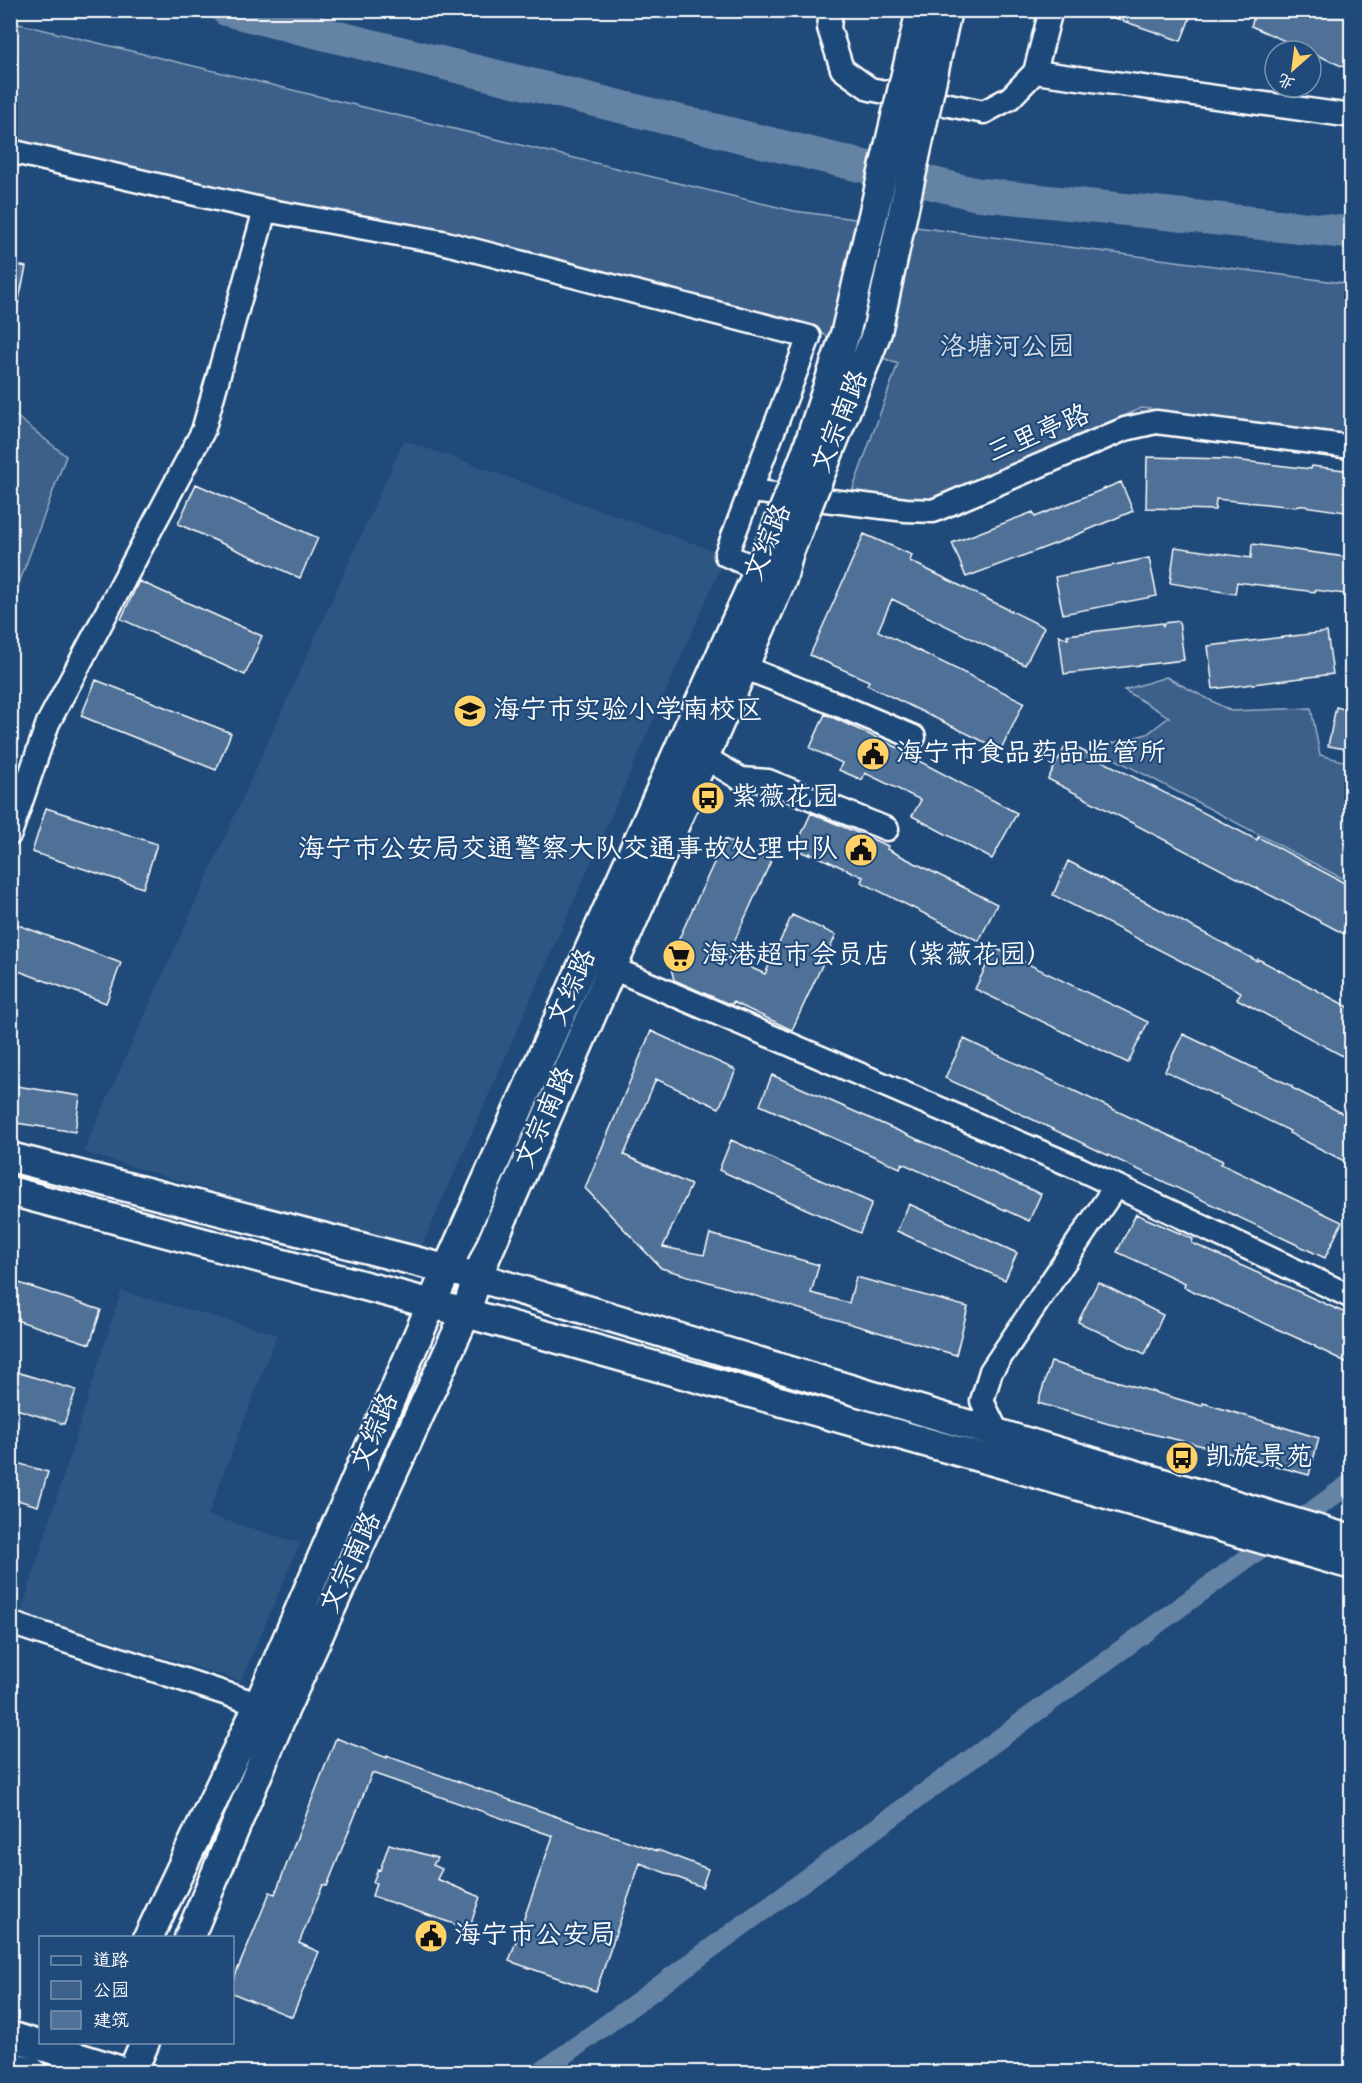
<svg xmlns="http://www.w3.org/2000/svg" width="1362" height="2083" viewBox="0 0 1362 2083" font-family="'Indie Flower','LXGW WenKai TC',sans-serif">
<rect width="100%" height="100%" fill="#1f4a7a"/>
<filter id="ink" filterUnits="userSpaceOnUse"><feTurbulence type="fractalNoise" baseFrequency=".0167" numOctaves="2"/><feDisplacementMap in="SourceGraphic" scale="12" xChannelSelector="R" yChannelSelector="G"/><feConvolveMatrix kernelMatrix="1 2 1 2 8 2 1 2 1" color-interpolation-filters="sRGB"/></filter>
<g filter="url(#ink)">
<path fill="#2e5683" d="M404 440 726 555 419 1253 83 1152Z
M121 1291 277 1334 208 1515 300 1543 241 1681 21 1613Z"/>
<path fill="#3c618b" stroke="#9eb0c5" stroke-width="1.5" d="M11 22 794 211 1351 284V435L1142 408 932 500 851 494 898 364 807 328 11 139Z
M11 412 66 456 11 605Z
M1166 677 1231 711 1311 708 1320 755 1351 763V883L1094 748 1147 734 1169 717 1124 690Z"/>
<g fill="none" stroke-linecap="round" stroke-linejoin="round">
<path stroke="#6583a4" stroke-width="20" d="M541 2072 1352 1482"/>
<path stroke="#6583a4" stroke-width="33" d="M227 10 976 194 1352 233"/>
</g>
<path fill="#507197" stroke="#fff" stroke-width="1.5" d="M1100 10H1193L1181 41 1100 13Z
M1256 10H1339L1352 16V49L1344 67 1251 26Z
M10 263 26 267 17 309 10 308Z
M1147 457 1225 459 1311 469 1312 466 1352 471V513L1297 505 1296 507 1216 499 1215 510 1146 508Z
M1121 482 1133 511 1057 543 966 577 952 543 1033 512 1035 517Z
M196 484 318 538 300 578 178 524Z
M864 534 912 555 910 561 1044 627 1025 665 892 599 878 631 1024 702 1001 750 867 685 869 681 810 655Z
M1252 544 1352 558V595L1315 590V592L1237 582 1235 594 1170 583 1175 547 1251 558Z
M1149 558 1157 596 1063 614 1055 577Z
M139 581 262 636 245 675 121 619Z
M1179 621 1184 660 1064 674 1059 635 1068 639 1067 635 1162 623 1163 627 1164 623Z
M1327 632 1333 674 1213 689 1208 646Z
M96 680 231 733 216 770 81 716Z
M1336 707 1352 711V750L1328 746Z
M825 714 918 757 917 760 1017 813 992 859 912 816 921 800 865 773 862 780 839 770 842 763 810 748Z
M1067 743 1257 840 1258 837 1352 887V938L1048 779Z
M46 808 157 844 143 888 32 852Z
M811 813 888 846 887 849 997 904 979 941 861 882 863 877 810 853 809 855 795 849Z
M725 839 771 861 727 957 765 974 792 915 836 935 792 1030 733 1002 731 1005 674 980 669 960Z
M1068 861 1257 961 1258 959 1352 1009V1061L1237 999 1241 992 1053 895Z
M10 922 121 963 106 1003 10 968Z
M995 948 1148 1022 1128 1063 975 989Z
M651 1031 736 1070 719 1108 656 1079 624 1155 691 1185 663 1247 704 1255 710 1234 819 1265 811 1293 849 1303 856 1277 968 1307 956 1355 661 1268 585 1188Z
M1183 1034 1292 1086V1088L1352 1118V1165L1289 1133 1290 1131 1165 1071Z
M964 1039 1223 1161 1221 1164 1342 1222 1325 1258 945 1078Z
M772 1075 1041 1194 1029 1221 902 1163 900 1168 760 1105Z
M10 1085 80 1096 75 1132 10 1122Z
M731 1140 872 1203 860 1233 719 1170Z
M909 1204 1017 1253 1005 1280 897 1231Z
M1136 1214 1193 1239 1192 1243 1352 1316V1365L1315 1347V1346L1184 1287 1185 1283 1117 1252Z
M10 1280 101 1310 90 1344 10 1318Z
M1098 1282 1163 1315 1145 1354 1078 1322Z
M1051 1362 1202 1406 1203 1403 1319 1438 1309 1475 1191 1443 1109 1424 1038 1403Z
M10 1370 76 1390 64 1424 10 1407Z
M10 1461 48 1472 38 1506 10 1498Z
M336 1738 387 1758V1756L552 1815 657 1851 658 1850 708 1869 702 1887 640 1863 596 1991 509 1961 553 1836 372 1773 327 1886 323 1885 299 1943 319 1952 292 2017 232 1993V1983L270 1892 275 1894Z
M389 1844 437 1858 433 1865 442 1869 437 1879 480 1897 469 1929 372 1896 376 1883 373 1882 378 1869 380 1870Z"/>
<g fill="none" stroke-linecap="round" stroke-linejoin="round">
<defs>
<path id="minor" d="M831 10 829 28 842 69 870 89 984 112 1010 98 1035 72 1352 116
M1035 72 1051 10
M10 151 265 210 442 242 809 337 726 555 774 576
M751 491 906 510 933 511 1125 429 1156 422 1352 447
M743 667 841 706 914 737
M704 757 741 779 768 781 887 829
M10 834 48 723 203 431 265 210
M612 968 1078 1168 1352 1297
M998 1444V1434L982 1401 991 1371 1115 1187
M10 1623 273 1709"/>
<path id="major" d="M10 1157 477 1277 1352 1540
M10 1191 466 1313 1000 1463 1352 1565
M148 1938 259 1704 432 1303 770 545
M189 1938 283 1713 466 1313 477 1277 782 579 789 552
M10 2036 125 2072
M10 2066 32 2072
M132 2072 145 2042"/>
</defs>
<use href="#minor" stroke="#fff" stroke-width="27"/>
<use href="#major" stroke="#fff" stroke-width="33"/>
<use href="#minor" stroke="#1f4a7a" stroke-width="22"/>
<use href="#major" stroke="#1f4a7a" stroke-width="28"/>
<defs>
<path id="major-bridge" d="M770 545 806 453 846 331 921 10
M789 552 877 332 947 10"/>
</defs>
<use href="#major-bridge" stroke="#fff" stroke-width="33" stroke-linecap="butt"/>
<use href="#major-bridge" stroke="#1f4a7a" stroke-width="28"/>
</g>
</g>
<defs>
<symbol id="school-disc" viewBox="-11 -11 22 22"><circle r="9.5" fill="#ffd166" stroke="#1f4a7a"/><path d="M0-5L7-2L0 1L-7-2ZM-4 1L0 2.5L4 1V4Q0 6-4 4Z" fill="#111"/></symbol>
<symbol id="civic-disc" viewBox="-11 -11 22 22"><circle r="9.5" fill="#ffd166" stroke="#1f4a7a"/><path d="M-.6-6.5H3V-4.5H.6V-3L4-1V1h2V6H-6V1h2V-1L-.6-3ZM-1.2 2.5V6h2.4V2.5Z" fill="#111"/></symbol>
<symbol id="bus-disc" viewBox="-11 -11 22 22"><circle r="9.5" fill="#ffd166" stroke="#1f4a7a"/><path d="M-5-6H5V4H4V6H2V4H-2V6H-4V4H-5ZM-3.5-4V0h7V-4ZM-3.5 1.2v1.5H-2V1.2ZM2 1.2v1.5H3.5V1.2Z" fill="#111"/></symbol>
<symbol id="supermarket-disc" viewBox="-11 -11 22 22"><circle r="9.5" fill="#ffd166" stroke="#1f4a7a"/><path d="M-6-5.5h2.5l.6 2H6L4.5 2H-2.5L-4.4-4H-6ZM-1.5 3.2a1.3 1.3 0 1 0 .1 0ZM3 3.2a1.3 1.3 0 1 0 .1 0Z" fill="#111"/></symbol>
</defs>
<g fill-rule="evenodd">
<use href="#school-disc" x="451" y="692" width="38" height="38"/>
<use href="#civic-disc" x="854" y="735" width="38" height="38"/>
<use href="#bus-disc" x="689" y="779" width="38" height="38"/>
<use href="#civic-disc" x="842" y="831" width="38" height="38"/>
<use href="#supermarket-disc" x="660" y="937" width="38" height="38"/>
<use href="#bus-disc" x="1163" y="1439" width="38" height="38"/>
<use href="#civic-disc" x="412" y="1917" width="38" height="38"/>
</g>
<g text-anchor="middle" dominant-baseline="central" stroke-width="4.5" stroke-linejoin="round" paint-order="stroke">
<g font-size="27" fill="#d8dfe8" stroke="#1f4a7a">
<text x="1007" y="348">洛塘河公园</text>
</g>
<g font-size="27" fill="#fff" stroke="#1f4a7a">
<text transform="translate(841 422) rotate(-68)">文宗南路</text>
<text transform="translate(1039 435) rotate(-23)">三里亭路</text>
<text transform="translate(769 543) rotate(-67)">文综路</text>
<text transform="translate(573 988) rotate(-66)">文综路</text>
<text transform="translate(546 1118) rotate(-66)">文宗南路</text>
<text transform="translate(376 1432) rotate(-67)">文综路</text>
<text transform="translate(352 1563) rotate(-65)">文宗南路</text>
</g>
<g font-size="27" fill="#fff" stroke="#1f4a7a" text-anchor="start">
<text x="493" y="711">海宁市实验小学南校区</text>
<text x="896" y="754">海宁市食品药品监管所</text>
<text x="731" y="798">紫薇花园</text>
<text x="838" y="850" text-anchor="end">海宁市公安局交通警察大队交通事故处理中队</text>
<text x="702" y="956">海港超市会员店（紫薇花园）</text>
<text x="1205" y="1458">凯旋景苑</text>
<text x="454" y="1936">海宁市公安局</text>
</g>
</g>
<rect width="1362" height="2083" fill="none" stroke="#1f4a7a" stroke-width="36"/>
<rect x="18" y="18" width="1326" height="2047" fill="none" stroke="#fff" stroke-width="2" filter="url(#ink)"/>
<rect x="39" y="1936" width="195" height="108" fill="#1f4a7a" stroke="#7992af" stroke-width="1.5"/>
<rect x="51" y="1956" width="30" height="9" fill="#1f4a7a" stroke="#7992af" stroke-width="1.5"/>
<text x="93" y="1966" font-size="18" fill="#ffffff">道路</text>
<rect x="51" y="1981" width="30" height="18" fill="#3c618b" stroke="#7992af" stroke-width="1.5"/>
<text x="93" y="1996" font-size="18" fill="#ffffff">公园</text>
<rect x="51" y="2011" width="30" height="18" fill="#507197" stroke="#7992af" stroke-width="1.5"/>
<text x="93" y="2026" font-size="18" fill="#ffffff">建筑</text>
<g transform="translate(1293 69) rotate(208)"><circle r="28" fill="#1f4a7a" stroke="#7992af" stroke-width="1.5"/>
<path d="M0-4.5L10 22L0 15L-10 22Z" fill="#ffd166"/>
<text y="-9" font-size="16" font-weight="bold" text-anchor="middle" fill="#ffffff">北</text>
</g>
</svg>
